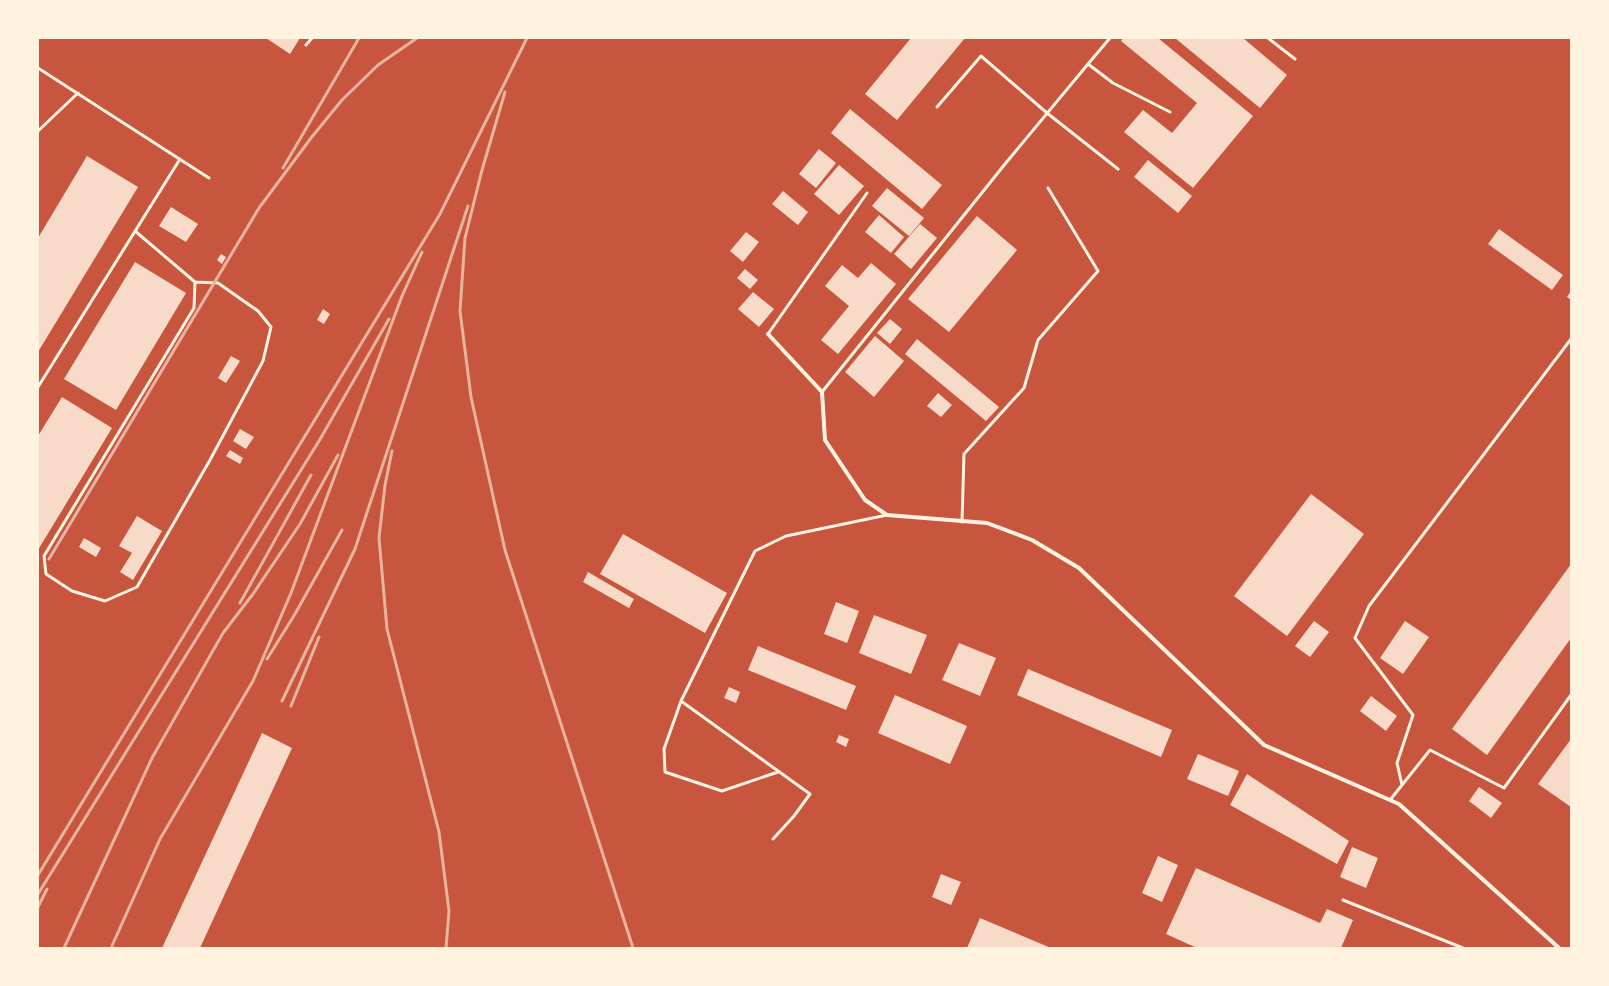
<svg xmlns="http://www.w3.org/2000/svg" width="1609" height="986" viewBox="0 0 1609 986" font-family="Montserrat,sans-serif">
<rect width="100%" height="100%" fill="#c8553d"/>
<path fill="#f7dbc8" d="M266 38H300L290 54Z
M911 38H965L897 120 865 94Z
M1123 38H1158L1253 116 1193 188 1124 132 1143 110 1172 133 1197 103 1121 41Z
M1175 38H1243L1287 75 1260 108Z
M850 109 942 185 922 209 831 133Z
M819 149 836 163 816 188 799 174Z
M87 156 138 187 38 352V238Z
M1148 160 1192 196 1178 213 1134 177Z
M839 165 864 186 839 215 814 194Z
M887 188 924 218 909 236 872 206Z
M783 191 808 212 798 225 772 204Z
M171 207 198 224 186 242 159 226Z
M879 215 904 237 891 253 865 232Z
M977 216 1017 250 949 332 908 299Z
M920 224 937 238 911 269 894 254Z
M1499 229 1563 275 1552 290 1488 244Z
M746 232 759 242 743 262 730 251Z
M221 254 226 257 222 264 217 260Z
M135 262 186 293 116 410 64 379Z
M871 263 896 284 838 354 821 340 849 306 825 286 842 265 858 278Z
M745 269 758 280 750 289 737 278Z
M1571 291V300L1567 297Z
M753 292 774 309 759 327 738 309Z
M323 309 330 314 324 324 317 320Z
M890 319 902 329 890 344 877 333Z
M875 336 904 361 874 397 845 372Z
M917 339 999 407 986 421 905 354Z
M231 356 240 361 226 383 218 378Z
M938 393 952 405 941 417 927 406Z
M62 397 112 428 38 550V436Z
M240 429 254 437 246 449 233 441Z
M230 450 243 458 240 464 226 456Z
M1311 494 1364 534 1287 636 1234 596Z
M137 516 162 531 133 580 120 572 132 553 119 546Z
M623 534 727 593 705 633 600 574Z
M84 538 101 548 96 557 79 547Z
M1571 564V638L1487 755 1452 729Z
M588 572 634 599 629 608 583 582Z
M836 602 859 611 847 643 824 634Z
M874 615 927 635 911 674 859 653Z
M1314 621 1329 632 1310 657 1295 646Z
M1405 621 1429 637 1403 674 1380 658Z
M959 643 996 658 980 696 942 680Z
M758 646 856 686 846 710 748 670Z
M1028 669 1172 730 1161 757 1017 695Z
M729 687 740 692 736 703 724 698Z
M895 695 967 726 950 764 878 733Z
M1371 696 1397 716 1386 731 1360 711Z
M262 733 292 748 200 948H162Z
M839 735 849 739 846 747 836 742Z
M1571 739V807L1538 784Z
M1198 754 1239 771 1228 796 1187 779Z
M1247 774 1349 841 1337 864 1230 805Z
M1479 787 1502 803 1491 818 1469 801Z
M1352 847 1378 858 1366 888 1340 877Z
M1158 856 1178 865 1162 902 1142 893Z
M1196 868 1320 923 1327 909 1353 920 1341 948H1197L1166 934Z
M941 874 961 882 951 905 932 897Z
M980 918 1051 948H967Z"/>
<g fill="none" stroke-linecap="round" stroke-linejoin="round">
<path stroke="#fff3e0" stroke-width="3" d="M1268 38 1295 59
M306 45 312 38
M1088 64 1110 38
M38 68 209 178
M937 107 981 56 1047 113 1118 169
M38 131 78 93
M135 231 195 282 194 308 44 556 46 574 72 591 105 601 137 587 210 460 263 361 271 327 258 311 218 283 195 282
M768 334 867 193
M38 387 180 159
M822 392 1005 164 1088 64 1113 83 1170 112
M962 522 964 454 1024 388 1038 340 1098 271 1048 188
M681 701 810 794 794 816 773 839
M778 772 722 791 665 772 664 749 681 701 755 551 786 536 887 515
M1402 785 1397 763 1413 715 1355 638 1369 606 1571 339
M1390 800 1430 750 1504 788 1571 695
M1343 900 1463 948"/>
<path stroke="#fff3e0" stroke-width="4" d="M768 334 822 392 825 440 865 500 887 515 987 523 1032 540 1079 568 1264 745 1399 804 1559 948"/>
<path stroke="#e9b49f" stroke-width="3" d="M505 92 482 170 465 238 460 311 471 397 505 550 633 948
M283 168 359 38
M392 451 385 485 379 538 387 629 439 832 449 911 446 948
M49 559 259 208 311 138 342 100 378 65 417 38
M240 603 311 475
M267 659 295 614 342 530
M282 701 355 549 468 206
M291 706 319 637
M38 875 440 214 527 38
M38 894 319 441 389 319
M38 907 47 889
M64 948 152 758 223 633 253 594 300 524 338 455
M111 948 160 839 253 681 291 593 402 296 422 252"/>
</g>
<rect width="1609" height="986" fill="none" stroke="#fff3e0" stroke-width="78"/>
</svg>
